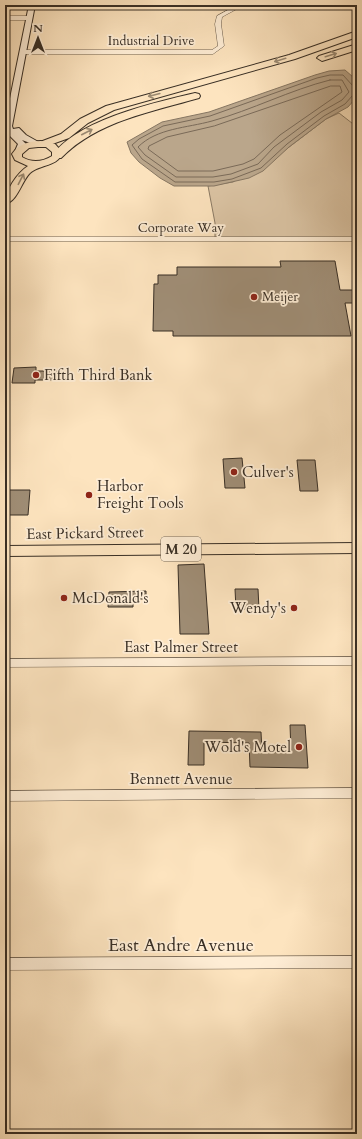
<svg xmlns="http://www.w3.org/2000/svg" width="362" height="1139" viewBox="0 0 362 1139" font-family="Cardo,serif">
<rect width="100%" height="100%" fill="#fde4bf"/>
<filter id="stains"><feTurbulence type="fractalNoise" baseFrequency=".005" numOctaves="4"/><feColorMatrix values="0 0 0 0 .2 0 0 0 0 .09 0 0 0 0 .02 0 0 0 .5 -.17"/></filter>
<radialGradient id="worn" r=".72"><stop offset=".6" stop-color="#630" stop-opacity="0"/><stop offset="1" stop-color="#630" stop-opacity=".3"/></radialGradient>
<path fill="#dcc5a5" stroke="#8a7a65" d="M339 113 357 127V239L215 240V223L208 186 233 182 280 154 326 119Z"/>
<path fill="#baa68b" stroke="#867662" d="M345 70 353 77 356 85 357 93 355 99 348 107 326 119 289 147 263 171 249 178 214 186H174L160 178 139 162 131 153 127 142 162 122 209 112 315 75 329 71Z"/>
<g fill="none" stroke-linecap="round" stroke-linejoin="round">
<path stroke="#7a6a58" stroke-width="1" d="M330 80H342L349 92 342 100 321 112 274 147 258 164 231 174 213 177H176L145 155 138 147C157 128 187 128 212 121 252 110 290 90 330 80Z
M331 86H340L342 92 280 135 254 159 243 164 213 171H178L148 149 149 146 167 137 214 126Z
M357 88 353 86 343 75H330L317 78 210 116 163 126 139 139 132 145 142 159 175 182H214L232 179 261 168 287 144 324 116 345 104 353 95H357"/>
</g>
<path fill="#9f8d75" stroke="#392f25" d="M280 261H335L340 290H353L356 303H345L351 336H173V331H153L154 284H158V275H177V267H281Z
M36 367V371H58L57 380H35V383H12L14 368Z
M242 458 245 488H225L223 459Z
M297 460H315L318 491H300Z
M5 490H30L28 515H5Z
M204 564 209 634H180L178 565Z
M235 589H258L259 609H236Z
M146 591V599H133V607H108L109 592Z
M290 725H305L308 768 250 767 249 743 204 742V765H188L189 731 261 732 262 752H291Z"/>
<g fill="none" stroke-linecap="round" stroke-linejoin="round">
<defs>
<path id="minor" d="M237 5H244L222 17 221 24 224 46 213 54H23L20 52 23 50H212L218 46 215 24 217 16Z
M5 16H28L31 18 28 20H5Z
M5 237H357V241H5Z
M357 657V665L5 667V659Z
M357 788V798L5 801V791Z
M357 956V968L5 970V958Z"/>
<path id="secondary" d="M29 5H35L12 126 13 129 19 128 26 135 42 144 38 146 22 140 26 144 22 153H19L15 151 18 144 7 133 5 123Z"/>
<path id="primary" d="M41 141 55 144 62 152C59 167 40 164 30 173 21 182 18 201 5 204 5 191 17 173 28 166L15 160 12 154C19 144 29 141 41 141ZM38 147H46L52 152V156C42 162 32 163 22 157V154L29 148Z
M357 543V553L5 556V546Z"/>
<path id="motorway" d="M357 31V37L295 59 114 110 88 123 69 138 44 147 39 144 40 142 61 134 80 119 106 106 289 55Z
M357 44V50L322 61 317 58 319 56Z
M195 93 199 94 200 96 199 98C151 112 97 121 61 158H53L52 156C77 120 153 103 195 93Z"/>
</defs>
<use href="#minor" stroke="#6a5c4c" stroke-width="1"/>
<use href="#secondary" stroke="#392f25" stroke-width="2"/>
<use href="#primary" stroke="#392f25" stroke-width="2"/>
<use href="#motorway" stroke="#392f25" stroke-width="2"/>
<use href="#minor" fill="#feedd5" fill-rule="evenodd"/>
<use href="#secondary" fill="#feedd5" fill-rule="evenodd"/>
<use href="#primary" fill="#fde4bf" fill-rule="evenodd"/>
<use href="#motorway" fill="#fde4bf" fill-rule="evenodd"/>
</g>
<defs><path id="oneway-shaft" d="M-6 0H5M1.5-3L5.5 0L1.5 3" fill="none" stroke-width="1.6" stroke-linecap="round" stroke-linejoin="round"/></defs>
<g stroke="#9b8a72">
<use href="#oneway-shaft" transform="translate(331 55) rotate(-17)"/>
<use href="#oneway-shaft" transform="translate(280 60) rotate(163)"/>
<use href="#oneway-shaft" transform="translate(154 95) rotate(166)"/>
<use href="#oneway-shaft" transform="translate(87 132) rotate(-27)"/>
<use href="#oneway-shaft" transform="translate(21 179) rotate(-63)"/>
</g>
<g fill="#8f2418" stroke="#feedd5" stroke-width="1.5">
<circle cx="254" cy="297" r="4"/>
<circle cx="36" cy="375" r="4"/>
<circle cx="234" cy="472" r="4"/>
<circle cx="89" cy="495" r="4"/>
<circle cx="64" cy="598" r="4"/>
<circle cx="294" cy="608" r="4"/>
<circle cx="299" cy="747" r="4"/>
</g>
<g text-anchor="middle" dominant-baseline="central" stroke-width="3.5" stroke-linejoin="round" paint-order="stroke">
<g font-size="13" fill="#392f25" stroke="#feedd5">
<text x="151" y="41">Industrial Drive</text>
<text x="181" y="228">Corporate Way</text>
</g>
<g font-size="13" fill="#392f25" stroke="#feedd5" text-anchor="start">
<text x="262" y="297">Meijer</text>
</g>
<rect fill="#feedd5" stroke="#74685a" stroke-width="1" x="161" y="537" width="40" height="24" rx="3"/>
<g font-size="14" font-weight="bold" fill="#392f25">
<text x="181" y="549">M 20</text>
</g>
<g font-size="15" fill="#392f25" stroke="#feedd5" text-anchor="start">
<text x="44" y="375">Fifth Third Bank</text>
<text x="242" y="472">Culver's</text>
<text x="97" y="486">Harbor<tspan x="97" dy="17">Freight Tools</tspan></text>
<text x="72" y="598">McDonald's</text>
<text x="286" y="608" text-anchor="end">Wendy's</text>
<text x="291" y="747" text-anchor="end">Wold's Motel</text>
</g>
<g font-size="15" fill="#392f25" stroke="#feedd5">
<text transform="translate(85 533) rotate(-1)">East Pickard Street</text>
<text x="181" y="647">East Palmer Street</text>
<text x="181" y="779">Bennett Avenue</text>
</g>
<g font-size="18" fill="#392f25" stroke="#feedd5">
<text x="181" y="945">East Andre Avenue</text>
</g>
</g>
<rect width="362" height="1139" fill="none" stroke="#fde4bf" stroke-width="20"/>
<rect x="6" y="6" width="350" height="1127" fill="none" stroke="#392f25" stroke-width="2"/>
<rect x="10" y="10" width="342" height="1119" fill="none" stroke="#392f25"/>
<g transform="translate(38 38)" stroke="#feedd5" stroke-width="3" paint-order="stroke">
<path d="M0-3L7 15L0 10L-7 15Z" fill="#392f25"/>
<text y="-6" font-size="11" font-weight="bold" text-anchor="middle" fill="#392f25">N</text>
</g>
<rect width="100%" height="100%" filter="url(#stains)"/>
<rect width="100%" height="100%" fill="url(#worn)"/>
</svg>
